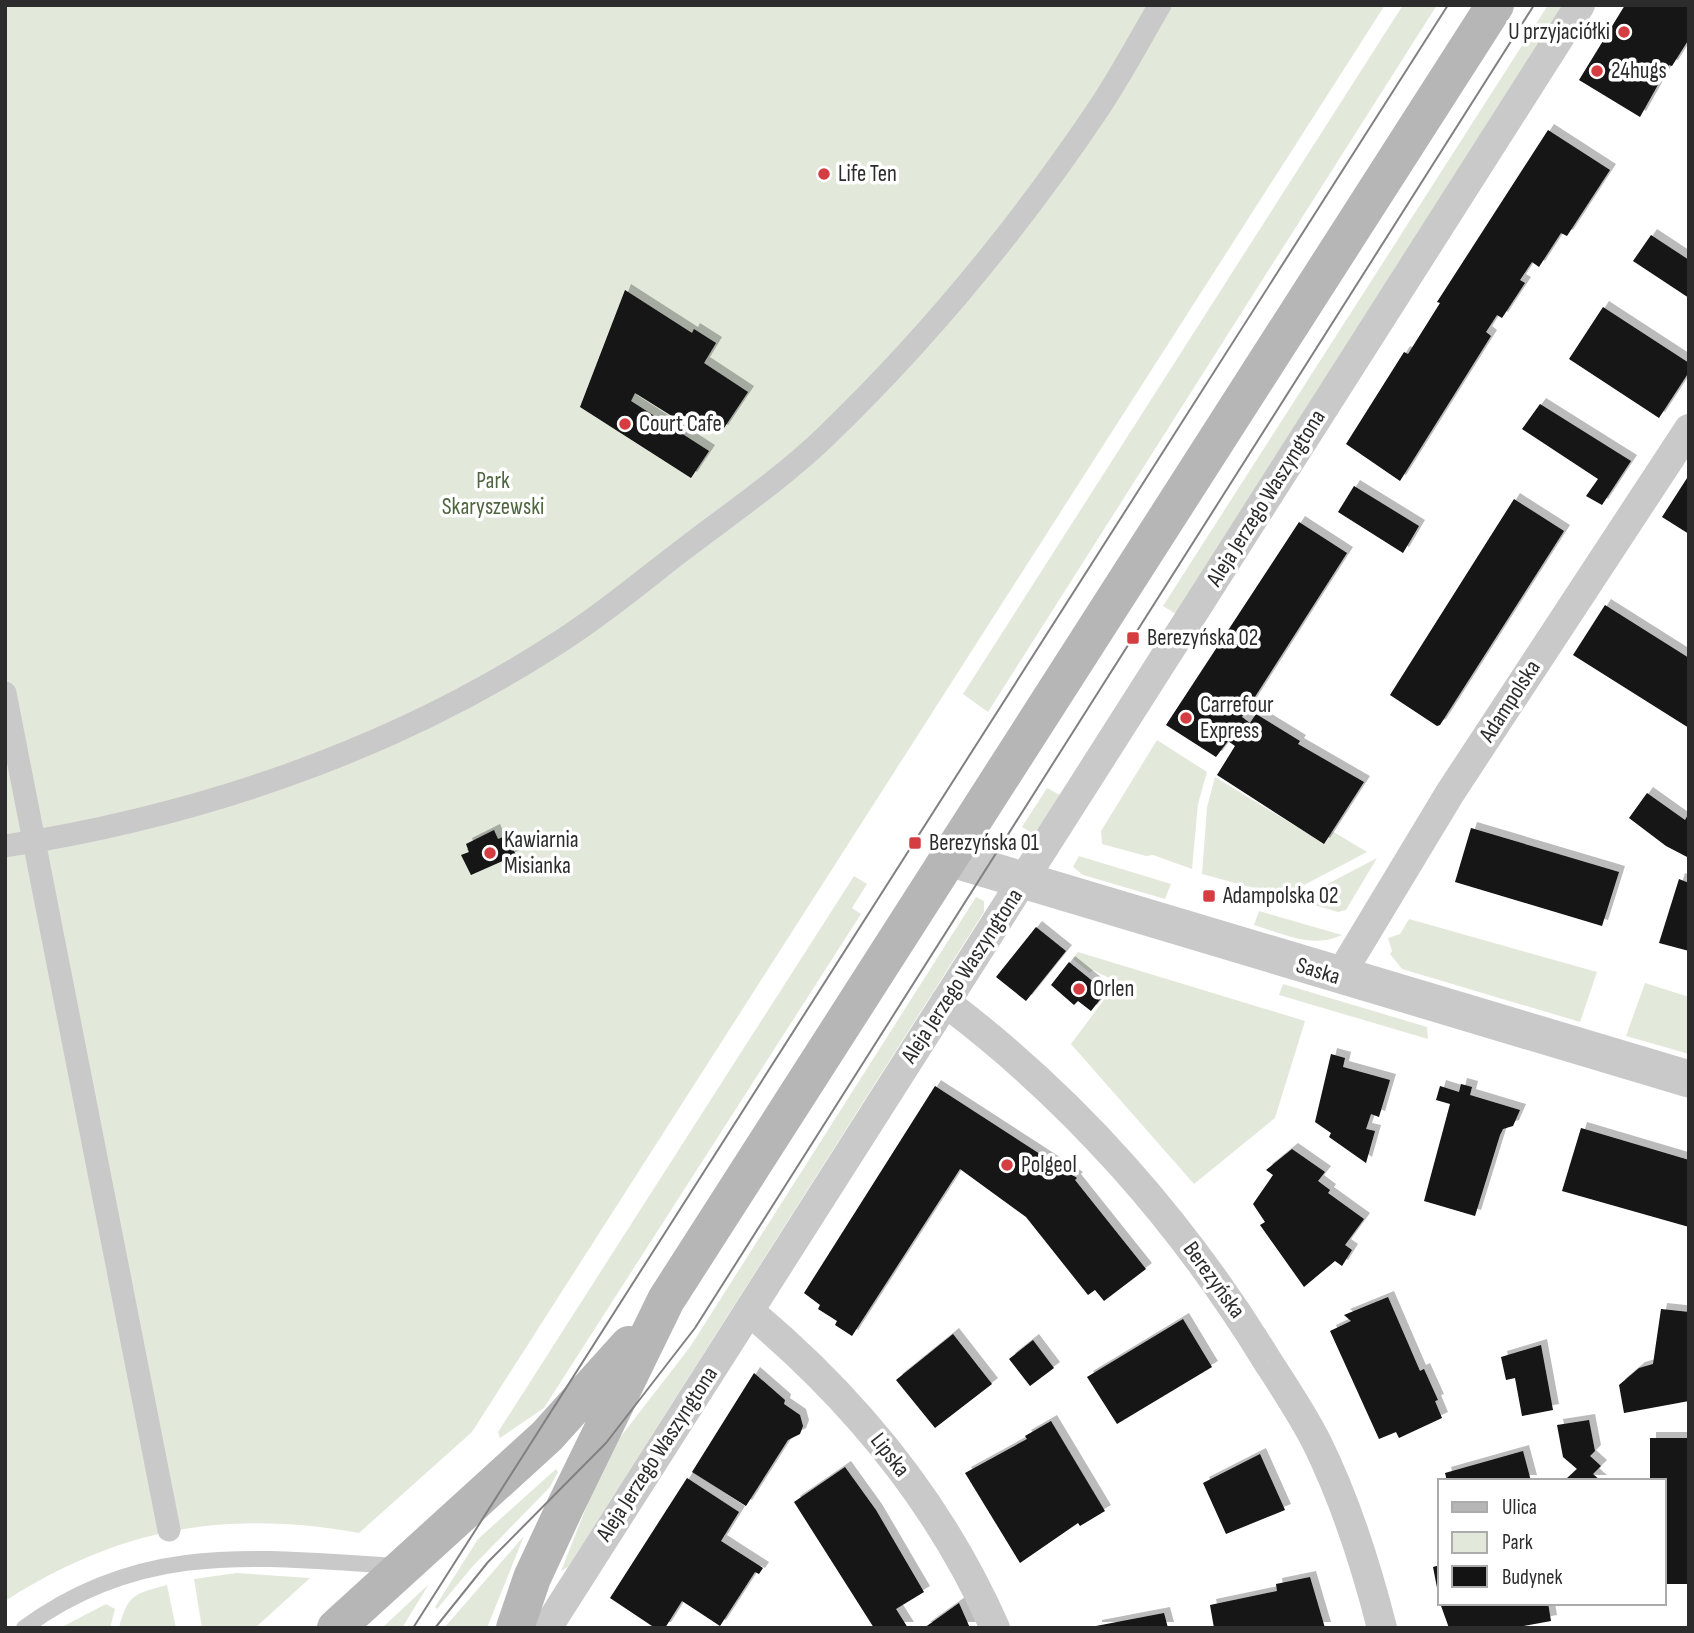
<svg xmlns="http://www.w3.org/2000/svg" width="1694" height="1633" viewBox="0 0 1694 1633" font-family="'Sofia Sans Condensed',sans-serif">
<defs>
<filter id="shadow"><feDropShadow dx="6" dy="-6" stdDeviation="0" flood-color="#0004"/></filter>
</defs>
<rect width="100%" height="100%" fill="#fff"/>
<path fill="#e2e9db" d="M5 5H1385L472 1432 359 1533C226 1509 119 1528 5 1601Z
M1403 5H1437L988 712 963 694Z
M1548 5H1564L1176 614 1163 606Z
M1157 740 1207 772 1198 804 1192 869 1153 855 1146 856 1102 844 1101 831Z
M1215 777 1323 843 1332 831 1367 852 1283 896 1202 874 1207 807Z
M1047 788 1060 795 1035 835 1022 827Z
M1079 856 1171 884 1165 899 1083 875 1073 867Z
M1377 858 1346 910 1338 912 1297 900Z
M854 876 867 884 852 908 861 914 544 1408 500 1438 498 1432Z
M976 897 984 901V912L568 1567 561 1571 597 1480 618 1440 690 1347Z
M1259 911 1342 935C1313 949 1283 934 1254 925Z
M1409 919 1597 972 1580 1022 1402 969 1390 954 1392 951 1388 938 1400 934Z
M1078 952 1305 1021 1275 1118 1194 1184 1071 1044 1117 982 1093 970 1090 973 1073 959Z
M1645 983 1689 997V1054L1626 1036Z
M1283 984 1427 1027 1428 1039 1279 995Z
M556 1469 558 1472 550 1487 473 1566 437 1609 435 1607 478 1539Z
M524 1536 487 1628H444Z
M237 1573 310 1578 255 1628H202L194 1579Z
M429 1584 402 1628H382Z
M167 1585 176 1628H119C128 1593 135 1594 167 1585Z
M106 1604 115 1609 110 1628H60Z"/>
<path fill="#131313" filter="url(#shadow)" d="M1625 5H1689V39L1672 66 1669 65 1640 117 1579 80Z
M1548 130 1610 170 1567 236 1561 233 1539 267 1532 262 1520 280 1525 283 1502 318 1497 315 1486 332 1491 336 1400 481 1346 444 1404 352 1408 354 1440 303 1437 302Z
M1651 235 1689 260V298L1633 261Z
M625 290 692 333 694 329 716 343 704 363 748 392 722 431 691 411 683 423 635 393 631 401 709 451 691 478 580 407Z
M1603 307 1689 363V372L1659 418 1569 359Z
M1540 404 1631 461 1602 505 1586 496 1598 479 1522 429Z
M1689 475V534L1662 517Z
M1354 486 1419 526 1403 553 1338 512Z
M1514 499 1564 531 1440 725 1437 726 1390 695Z
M1299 522 1347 553 1242 717 1250 723 1256 714 1300 741 1298 744 1364 782 1324 844 1217 775 1235 746 1228 741 1216 757 1166 725Z
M1605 605 1689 658V728L1573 655Z
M1647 793 1685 820 1689 813V858L1666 846 1629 818Z
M1471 828 1619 872 1602 926 1455 882Z
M494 830 498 839 506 836 516 855 471 875 461 855 469 852 466 844Z
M1679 879 1689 883V951L1659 943Z
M1036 927 1066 951 1026 1001 996 977Z
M1069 962 1106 992 1091 1011 1078 1001 1074 1005 1051 985Z
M1331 1054 1345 1058 1343 1067 1390 1080 1379 1117 1371 1114 1366 1129 1375 1131 1366 1163 1329 1137 1331 1133 1315 1122Z
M1461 1084 1472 1087 1470 1095 1520 1110 1513 1126 1503 1129 1500 1135 1475 1216 1424 1201 1450 1104 1436 1100 1440 1086 1459 1092Z
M935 1086 1077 1178 1075 1180 1146 1269 1104 1301 1095 1290 1088 1295 1026 1217 960 1169 852 1336 835 1325 837 1321 818 1309 820 1305 804 1293Z
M1581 1128 1689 1160V1227L1562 1191Z
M1292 1149 1325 1172 1318 1181 1330 1190 1328 1193 1364 1219 1345 1245 1352 1250 1342 1266 1335 1261 1304 1287 1260 1225 1265 1222 1253 1204 1273 1175 1266 1170Z
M1388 1297 1420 1371 1424 1369 1438 1400 1435 1401 1442 1418 1399 1438 1396 1432 1379 1439 1330 1331 1351 1321 1344 1315Z
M1661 1309 1689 1312V1401L1624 1413 1619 1385 1639 1368 1653 1364Z
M1183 1319 1212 1367 1117 1424 1087 1377Z
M953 1334 992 1384 935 1428 896 1380Z
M1033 1340 1054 1368 1030 1386 1009 1359Z
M1541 1345 1553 1410 1522 1416 1515 1378 1506 1380 1501 1357Z
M754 1373 785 1400 784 1404 800 1415 803 1426 800 1434 788 1440 746 1506 692 1472Z
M1589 1420 1595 1451 1590 1456 1601 1466 1593 1474 1601 1481H1570L1567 1478 1577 1469 1563 1457 1557 1425Z
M1051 1421 1105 1511 1080 1526 1078 1523 1020 1563 965 1473 1027 1439 1025 1436Z
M1650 1438H1689V1584H1664V1481H1650Z
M1523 1451 1531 1481H1447L1445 1473Z
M1260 1454 1285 1510 1226 1534 1203 1483Z
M845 1467 876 1510 924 1592 896 1609 908 1628H874L794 1502Z
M687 1478 739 1512 721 1541 763 1568 759 1574 755 1572 720 1626 682 1601 665 1628H655L610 1598Z
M1440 1565V1597L1439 1598 1433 1567Z
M1310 1577 1325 1628H1214L1210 1605 1277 1591 1276 1584Z
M959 1603 970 1628H924Z
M1440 1603H1548L1551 1621 1513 1628H1449Z
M1164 1613 1168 1628H1096V1626Z"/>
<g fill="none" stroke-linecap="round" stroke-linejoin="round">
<path stroke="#c9c9c9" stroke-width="16" d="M24 1628C143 1540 260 1558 397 1566"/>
<path stroke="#c9c9c9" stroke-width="23" d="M5 693 169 1530
M5 846C198 816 388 752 553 646 599 617 641 582 684 549 731 513 781 479 824 438 928 338 1019 227 1099 108 1121 75 1140 39 1160 5"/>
<path stroke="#c9c9c9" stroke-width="30" d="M1339 977 1450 793 1689 429
M945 1002C1074 1099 1184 1224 1268 1362 1285 1388 1303 1415 1317 1443 1346 1502 1366 1565 1382 1628
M749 1311C852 1397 940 1503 995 1628
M547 1628 1580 5"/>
<path stroke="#c9c9c9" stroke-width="37" d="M949 858 1689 1079"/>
<path stroke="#b6b6b6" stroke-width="38" d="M336 1628 547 1436 629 1345
M515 1628 532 1578 566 1505 666 1300 1495 5"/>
<path stroke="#818181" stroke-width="2" d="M413 1628 1448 5
M435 1628 488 1562 606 1443 695 1328 1534 5"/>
</g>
<g fill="#d43e42" stroke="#fff" stroke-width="2.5">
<circle cx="1624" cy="32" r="7"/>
<circle cx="1597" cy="71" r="7"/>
<circle cx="824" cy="174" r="7"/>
<circle cx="625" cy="424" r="7"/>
<rect x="1126" y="631" width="14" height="14" rx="3.5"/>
<circle cx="1186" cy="718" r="7"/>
<rect x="908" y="836" width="14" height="14" rx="3.5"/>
<circle cx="490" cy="853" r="7"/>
<rect x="1202" y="889" width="14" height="14" rx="3.5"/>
<circle cx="1079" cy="989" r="7"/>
<circle cx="1007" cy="1165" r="7"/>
</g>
<g text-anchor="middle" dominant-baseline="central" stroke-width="7" stroke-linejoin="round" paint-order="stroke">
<g font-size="23" fill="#2c2c2c" stroke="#fff" text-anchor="start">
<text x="1610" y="32" text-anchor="end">U przyjaciółki</text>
<text x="1611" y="71">24hugs</text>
<text x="838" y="174">Life Ten</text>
<text x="639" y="424">Court Cafe</text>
<text x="1147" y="638">Berezyńska 02</text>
<text x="1200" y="705">Carrefour<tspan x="1200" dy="26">Express</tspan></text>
<text x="504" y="840">Kawiarnia<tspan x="504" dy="26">Misianka</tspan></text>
<text x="929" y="843">Berezyńska 01</text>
<text x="1223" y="896">Adampolska 02</text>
<text x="1093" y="989">Orlen</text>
<text x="1021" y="1165">Polgeol</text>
</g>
<g font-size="23" fill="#4e643e" stroke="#fff">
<text x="493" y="481">Park<tspan x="493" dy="26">Skaryszewski</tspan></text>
</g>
<g font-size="23" fill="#2c2c2c" stroke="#fff">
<text transform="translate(1266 498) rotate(-58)">Aleja Jerzego Waszyngtona</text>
<text transform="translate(1510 701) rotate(-57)">Adampolska</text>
<text transform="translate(1318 971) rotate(17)">Saska</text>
<text transform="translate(962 976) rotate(-57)">Aleja Jerzego Waszyngtona</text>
<text transform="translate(1214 1280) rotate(54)">Berezyńska</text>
<text transform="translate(657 1454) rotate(-57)">Aleja Jerzego Waszyngtona</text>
<text transform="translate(890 1455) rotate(52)">Lipska</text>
</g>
</g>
<rect width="1694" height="1633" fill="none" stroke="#2c2c2c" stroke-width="14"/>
<rect x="1438" y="1479" width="228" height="126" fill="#ffffff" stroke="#ababab" stroke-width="2"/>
<rect x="1452" y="1502" width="35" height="10" fill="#b6b6b6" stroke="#ababab" stroke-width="2"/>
<text x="1502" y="1514" font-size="21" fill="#2c2c2c">Ulica</text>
<rect x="1452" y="1532" width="35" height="21" fill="#e2e9db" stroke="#ababab" stroke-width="2"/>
<text x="1502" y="1549" font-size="21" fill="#2c2c2c">Park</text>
<rect x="1452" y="1566" width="35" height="21" fill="#131313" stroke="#ababab" stroke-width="2"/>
<text x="1502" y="1584" font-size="21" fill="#2c2c2c">Budynek</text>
</svg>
